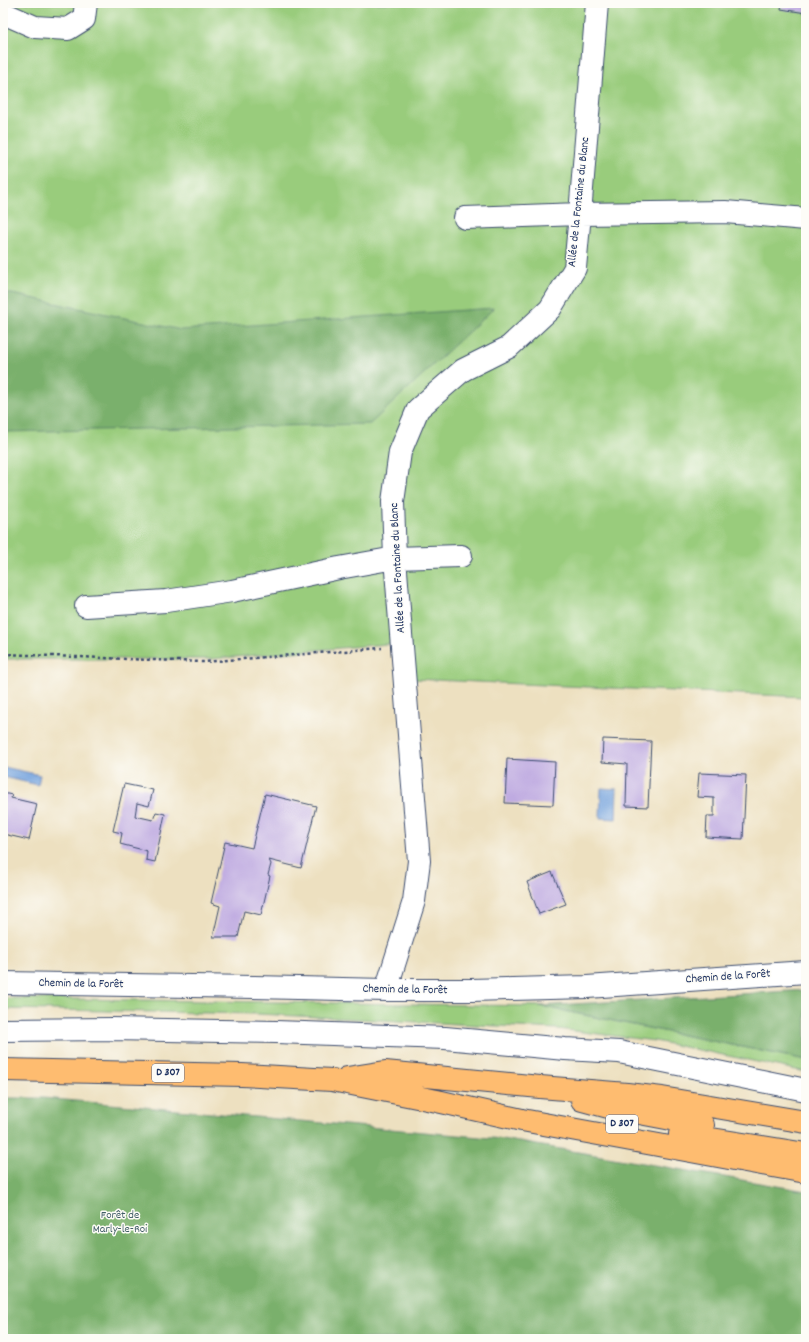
<svg xmlns="http://www.w3.org/2000/svg" width="809" height="1342" viewBox="0 0 809 1342" font-family="Dekko,sans-serif">
<rect width="100%" height="100%" fill="#fdfcf7"/>
<filter id="ink" filterUnits="userSpaceOnUse"><feTurbulence type="fractalNoise" baseFrequency=".025" numOctaves="2"/><feDisplacementMap in="SourceGraphic" scale="8" xChannelSelector="R" yChannelSelector="G"/><feConvolveMatrix kernelMatrix="1 2 1 2 8 2 1 2 1" color-interpolation-filters="sRGB"/></filter>
<filter id="wash" filterUnits="userSpaceOnUse"><feTurbulence type="fractalNoise" baseFrequency=".012" numOctaves="4" result="noise"/><feDisplacementMap in="SourceGraphic" scale="16" xChannelSelector="R" yChannelSelector="G"/><feGaussianBlur stdDeviation="0.9" result="paint"/><feColorMatrix in="noise" values="0 0 0 0 0 0 0 0 0 0 0 0 0 0 0 0 0 1.4 0 .05"/><feComposite in="paint" operator="in"/></filter>
<g filter="url(#wash)">
<rect width="100%" height="100%" fill="#ede0c0"/>
<path fill="#99cc7c" stroke="#5a7e6d" d="M3 3H806V697L412 679 410 642 211 659H3Z
M3 998 540 1006 806 1060V1072L655 1041 558 1029 257 1014 3 1009Z"/>
<path fill="#7ab06c" stroke="#4a7065" d="M3 292 181 330 494 308 370 424 3 432Z
M806 990V1060L540 1006Z
M3 1098H43L502 1139 806 1191V1339H3Z"/>
<path fill="#73a2dd" stroke="#47689e" d="M4 767 40 775 38 785 3 777Z
M601 788 617 789 616 819 600 818Z"/>
<g id="blocks">
<path fill="#bfabe1" d="M782 3H806V13L781 9Z
M603 739 651 741 648 807 626 806 627 764 602 762Z
M507 759 555 762 553 805 505 803Z
M699 773 746 775 743 839 706 837 707 816H714V798L697 797Z
M124 784 153 790 149 806 137 803 135 816 153 820 156 812 165 814 155 862 146 860 147 851 120 844 122 833 113 831Z
M3 793 12 795 11 798 37 804 29 840 3 834Z
M265 794 316 806 301 868 269 860 271 864 268 875 270 876 261 915 244 911 238 937H213L220 906 211 903 225 842 252 848Z
M552 872 566 904 539 914 527 882Z"/>
</g>
</g>
<g filter="url(#ink)">
<use href="#blocks" fill-opacity="0" stroke="#3a4a6d" stroke-width="1"/>
<g fill="none" stroke-linecap="round" stroke-linejoin="round">
<defs>
<path id="minor" d="M3 13 35 27 68 29 84 19 86 3
M465 218 580 214 725 212 806 219
M86 606 166 601 232 591 339 568 395 558 461 556
M3 983 254 987 386 990H471L587 987 806 972
M386 990 414 901 419 861 395 558 393 502 400 452 418 409 463 370 509 347 550 309 575 268 580 214 597 3
M3 1030 112 1029 276 1032 445 1038 565 1049 619 1052 806 1090"/>
<path id="major" d="M3 1070 242 1075 332 1080 437 1101 522 1120 806 1172
M347 1078 385 1072 540 1087 627 1094 662 1098 806 1122
M582 1100 608 1107 703 1125
M680 1134 806 1154"/>
</defs>
<use href="#minor" stroke="#3a4a6d" stroke-width="24"/>
<use href="#major" stroke="#3a4a6d" stroke-width="24"/>
<path stroke="#3a4a6d" stroke-width="2.5" stroke-dasharray="3 3" stroke-linecap="butt" d="M3 654 203 662 382 648"/>
<use href="#minor" stroke="#fff" stroke-width="22"/>
<use href="#major" stroke="#febc70" stroke-width="22"/>
</g>
</g>
<g text-anchor="middle" dominant-baseline="central" stroke-width="3" stroke-linejoin="round" paint-order="stroke">
<g fill="#fdfcf7" stroke="#5f6c8c" stroke-width="1">
<rect x="152" y="1064" width="32" height="18" rx="3"/>
<rect x="606" y="1115" width="32" height="18" rx="3"/>
</g>
<g font-size="11" font-weight="bold" fill="#1b2f5e">
<text x="168" y="1073">D 307</text>
<text x="622" y="1124">D 307</text>
</g>
<g font-size="12" fill="#1b2f5e" stroke="#fdfcf7">
<text transform="translate(579 202) rotate(-84)">Allée de la Fontaine du Blanc</text>
<text transform="translate(398 568) rotate(-93)">Allée de la Fontaine du Blanc</text>
<text transform="translate(728 977) rotate(-4)">Chemin de la Forêt</text>
<text transform="translate(81 984) rotate(1)">Chemin de la Forêt</text>
<text transform="translate(405 990) rotate(1)">Chemin de la Forêt</text>
</g>
<g font-size="12" fill="#415e67" stroke="#fdfcf7">
<text x="120" y="1215">Forêt de<tspan x="120" dy="14">Marly-le-Roi</tspan></text>
</g>
</g>
<rect width="809" height="1342" fill="none" stroke="#fdfcf7" stroke-width="16"/>
</svg>
